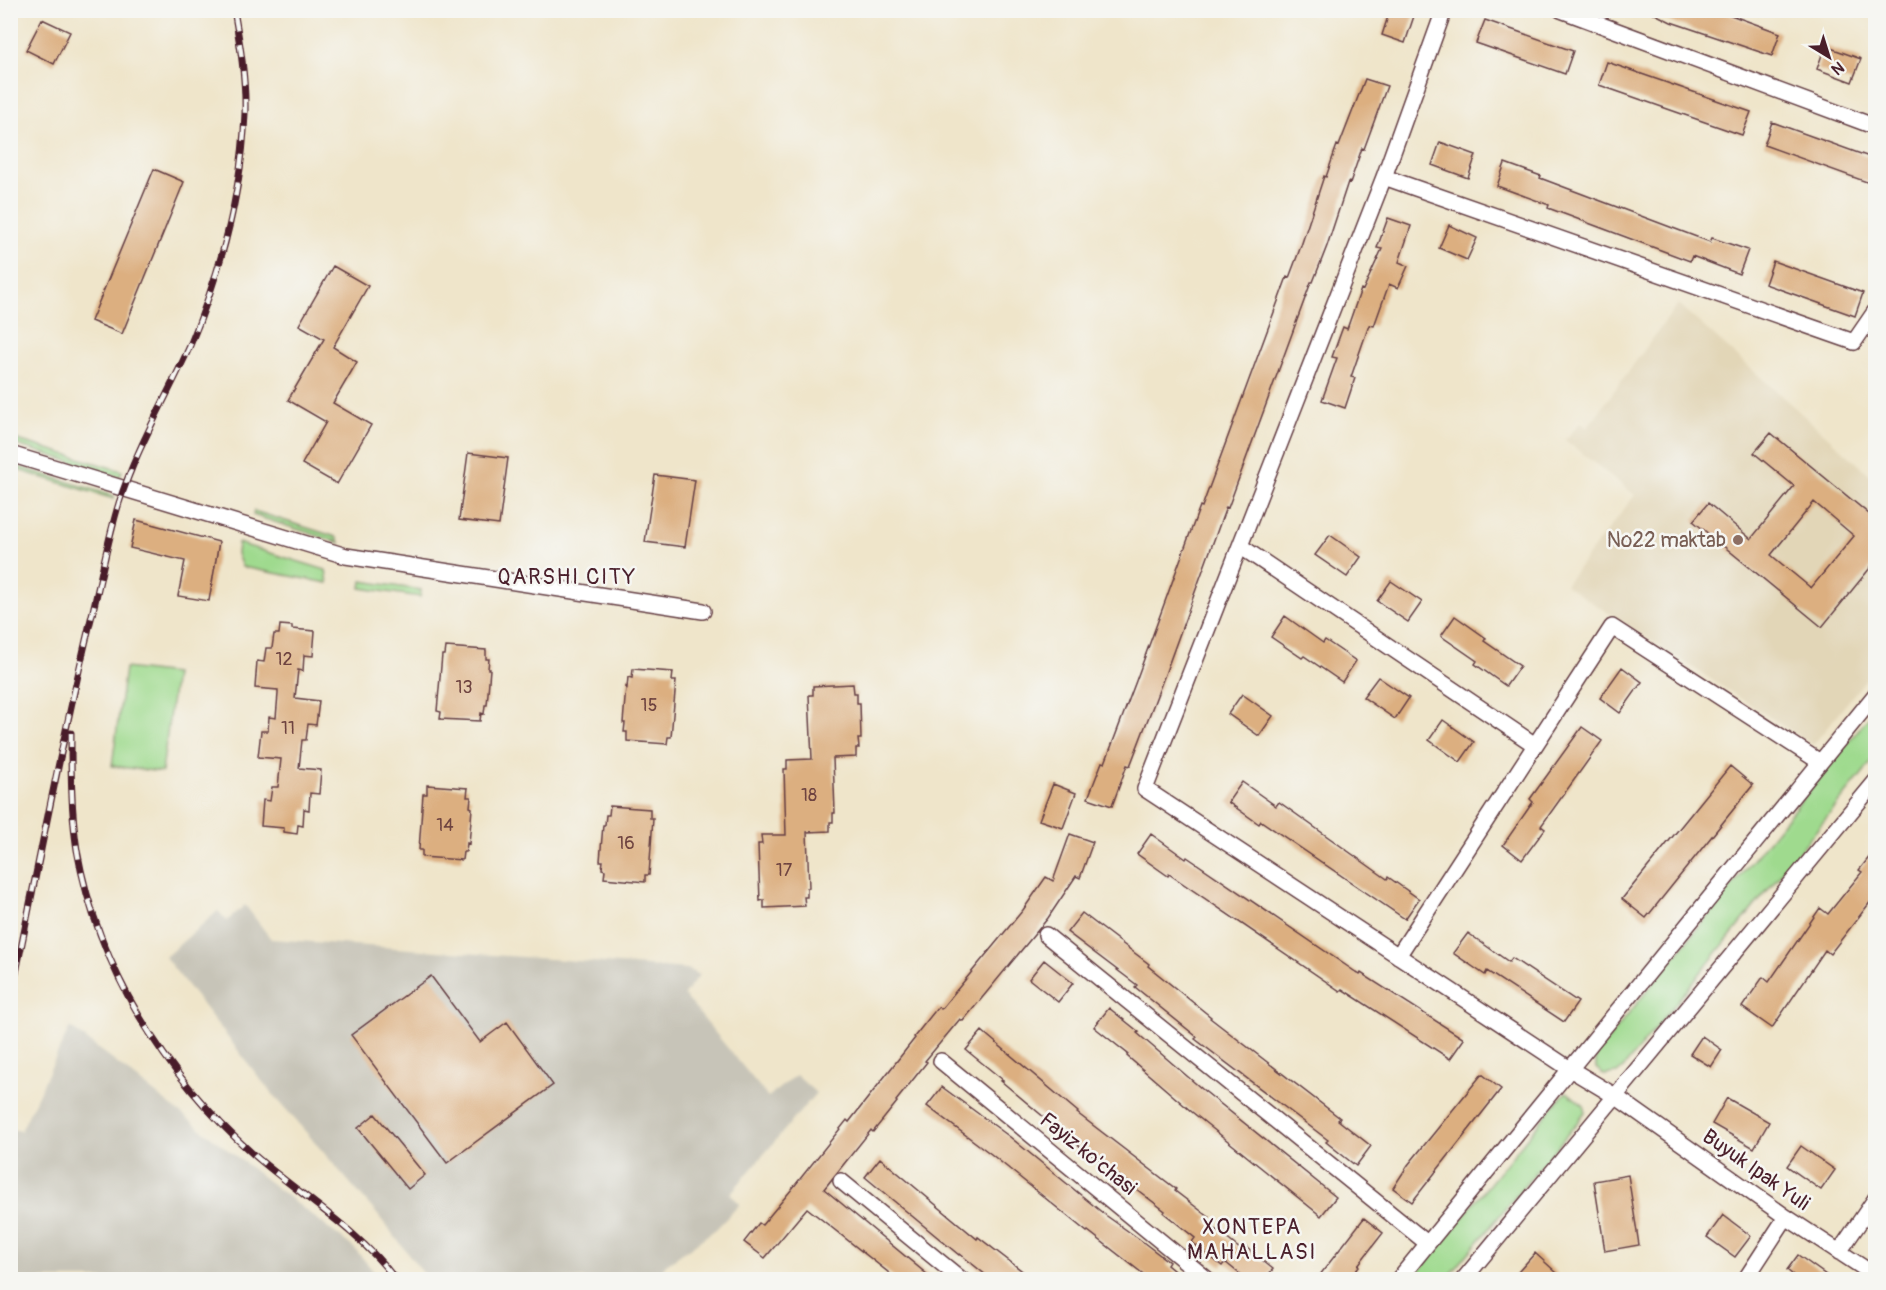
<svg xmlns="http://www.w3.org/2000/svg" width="1886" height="1290" viewBox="0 0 1886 1290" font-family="Pangolin,sans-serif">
<rect width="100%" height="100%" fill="#f6f6f2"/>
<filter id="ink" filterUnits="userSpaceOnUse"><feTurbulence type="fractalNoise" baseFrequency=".0167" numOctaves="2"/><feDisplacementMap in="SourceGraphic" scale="12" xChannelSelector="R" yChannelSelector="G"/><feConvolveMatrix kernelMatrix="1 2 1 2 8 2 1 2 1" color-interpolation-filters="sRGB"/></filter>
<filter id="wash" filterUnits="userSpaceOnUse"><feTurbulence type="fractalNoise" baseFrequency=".008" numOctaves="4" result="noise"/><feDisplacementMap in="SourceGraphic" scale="24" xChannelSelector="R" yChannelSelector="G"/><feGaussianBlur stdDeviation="1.35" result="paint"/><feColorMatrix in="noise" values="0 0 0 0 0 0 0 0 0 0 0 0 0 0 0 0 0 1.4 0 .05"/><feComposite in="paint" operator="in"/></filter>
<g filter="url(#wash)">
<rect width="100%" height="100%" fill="#efe5ca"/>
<path fill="#e2d6b7" d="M1678 304 1875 479V668L1813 745 1565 585 1635 495 1565 440 1581 422 1587 428Z"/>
<path fill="#c7c4b8" d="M245 905 271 939 687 969 699 975 684 995 768 1097 796 1075 816 1093 730 1194 740 1204 716 1229 663 1267 668 1279H428L377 1214 265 1085 165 957 218 911 227 921Z
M70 1027 354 1248 380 1279H11V1129L21 1131Z"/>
<path fill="#9fda8e" stroke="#747c5c" stroke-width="1.5" d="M11 438 122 471 120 477 11 443Z
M10 464 114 496V499L11 468Z
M254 511 336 537 340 543 253 515Z
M238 543 326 570 328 583 242 567 237 554Z
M362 581 421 590 420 597 361 588Z
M125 668 175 674 162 772 112 766Z
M1875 709V758L1624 1067 1617 1073 1604 1075 1596 1068V1054Z
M1567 1092 1583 1105 1585 1113 1447 1279H1412L1558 1100Z"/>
<g id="blocks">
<path fill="#dcaf80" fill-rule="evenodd" d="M1390 10H1416L1405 43 1382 35Z
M1647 10H1717L1780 33 1772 56 1671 22Z
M42 19 70 32 54 64 26 50Z
M1485 20 1573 51 1565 74 1476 43Z
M1825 46 1861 59 1852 82 1817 69Z
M1607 62 1751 112 1742 135 1599 85Z
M1365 79 1387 86 1364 149 1362 148 1350 183 1348 182 1327 246 1313 282H1311L1228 508 1226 507 1164 677 1130 766 1127 765 1112 806 1088 798 1102 762 1105 763 1136 681 1200 506 1202 507 1287 277 1289 278 1301 246 1324 176 1326 177 1337 145 1339 146Z
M1772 122 1875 159V185L1764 145Z
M1440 142 1476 155 1468 178 1432 165Z
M1505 163 1541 176 1540 178 1710 242 1712 238 1748 250 1739 274 1692 256 1690 261 1548 208 1549 205 1497 186Z
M154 169 184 182 122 334 91 321Z
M1388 218 1411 226 1399 262 1408 266 1398 288 1389 284 1374 326 1369 325 1351 377 1355 378 1345 408 1322 400 1337 358 1332 357 1343 327 1347 329 1361 289 1363 290 1382 249 1377 248Z
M1449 225 1477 238 1467 260 1439 248Z
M1773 261 1863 293 1855 316 1765 284Z
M333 266 368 286 333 347 357 362 333 403 371 425 337 484 302 464 326 422 288 400 324 339 299 325Z
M1771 433 1875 519V562L1822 627 1693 521 1708 503 1751 539 1794 486 1754 453ZM1814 502 1854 536 1811 588 1771 555Z
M468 453 508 458 499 525 459 520Z
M655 475 695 480 685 547 645 542Z
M136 520 219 542 209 601 178 596 185 561 130 548Z
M1330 535 1361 557 1347 577 1315 555Z
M1391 581 1422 602 1408 622 1377 601Z
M1285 616 1323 643 1325 640 1356 661 1342 682 1304 656 1302 658 1271 637Z
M1455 616 1486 638 1484 641 1520 666 1506 686 1475 664 1477 661 1441 636Z
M280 625 292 626V629L315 631 313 656 304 655 303 671 298 670 295 698 319 701 316 725 308 724 306 740H302L299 768 321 770 319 794 310 793 309 810 304 809 303 826 298 825 297 834 284 832V828L261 826 263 800 270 801 272 787H278L281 759 258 757 261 731H268L269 717 276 718 278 694V690L255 688 257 661 264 662 266 648H272L274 634H279Z
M446 647 486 650V659H489L488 669H490L487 705H485L484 714 481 713 480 721 440 719 441 712 437 711 442 655H445Z
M1622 667 1642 682 1620 713 1600 698Z
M633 669 673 672 672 681H676L671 737H668L667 744 627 741V732H624L625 723H623L626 687 627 688 628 677 632 678Z
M1378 677 1409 698 1395 719 1363 697Z
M853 684 854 693H857V703H860L861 739H858L859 748H856V757L833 758 835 813H833V822H830V831L807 832 809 888H807V897H804L805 906 764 908V900L760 901 758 844H762L761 835H786L784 769H787V760L812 759 809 695H813V686Z
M1242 694 1273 716 1259 736 1228 714Z
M1443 720 1474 742 1460 762 1429 740Z
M1582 727 1602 741 1541 826 1545 829 1522 860 1503 845 1533 802 1530 799Z
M1730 766 1753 785 1646 918 1622 899Z
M1242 782 1276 806 1279 802 1387 879 1388 877 1419 899 1405 919 1261 821 1259 824 1228 802Z
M1053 784 1076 793 1063 828 1039 820Z
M427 785 468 788 467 797H471L470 807 472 808 469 844 467 843 466 852H463L462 860 422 857V850H419L423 794H427Z
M610 806 650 809V818H653L649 875H645V882L604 878 605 870 602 869 603 861H600L603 825H605L606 815H609Z
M1070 834 1093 842 1080 878 1076 876 1048 918 963 1021 960 1019 925 1061 927 1062 896 1101 897 1102 873 1132 871 1130 824 1189 934 1280H898L807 1208 765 1258 744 1242 759 1223 762 1225 792 1189 847 1120 849 1122 915 1038 914 1037 938 1007 941 1009 1023 910 1046 877 1053 881Z
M1151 834 1186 859 1187 857 1360 975 1361 973 1464 1039 1450 1059 1342 989 1340 991 1169 874 1168 876 1137 854Z
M1875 850V896L1830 954 1825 950 1772 1028 1742 1007 1763 977 1769 982 1820 908 1828 914 1862 872 1859 870Z
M1082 913 1149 964 1148 966 1211 1017 1210 1018 1340 1118 1338 1120 1371 1146 1356 1166 1326 1142 1328 1140 1195 1039 1197 1037 1135 987 1137 985 1067 932Z
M1468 933 1509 962 1512 958 1578 1002 1564 1022 1487 971 1485 975 1453 953Z
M1044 960 1073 983 1058 1002 1029 979Z
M431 976 480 1042 507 1022 553 1085 447 1163 351 1035Z
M1109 1008 1139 1032 1137 1033 1202 1089 1336 1197 1321 1216 1192 1112 1127 1056 1128 1054 1094 1027Z
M982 1031 1078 1112 1077 1113 1176 1189 1175 1191 1209 1217 1205 1221 1240 1249 1243 1245 1273 1269 1264 1280H1247L1225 1262 1222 1266 1192 1242 1195 1238 1164 1213 1165 1211 1064 1134 1001 1081 1003 1080 966 1050Z
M1702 1036 1722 1050 1711 1067 1690 1054Z
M1482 1074 1501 1089 1412 1202 1393 1188 1408 1165Z
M942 1087 1010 1137 1104 1214 1139 1239 1169 1262 1167 1265 1185 1280H1151L1088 1231 1087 1232 991 1154 927 1106Z
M1727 1098 1769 1122 1754 1148 1712 1124Z
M375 1114 425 1175 408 1189 358 1128Z
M1801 1146 1835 1170 1821 1190 1787 1166Z
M880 1158 977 1239 978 1237 1034 1280H992L960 1254 959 1255 865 1177Z
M1628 1175 1639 1245 1605 1251 1594 1181Z
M1723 1215 1751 1236 1735 1257 1707 1237Z
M1364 1218 1383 1233 1358 1265 1359 1266 1348 1280H1316Z
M1535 1253 1557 1273 1551 1280H1511Z
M1798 1255 1833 1280H1799L1787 1270Z"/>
</g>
</g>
<g filter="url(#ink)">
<use href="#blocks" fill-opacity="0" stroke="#633d43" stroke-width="1.5"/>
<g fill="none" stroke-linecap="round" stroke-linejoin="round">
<defs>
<path id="street" d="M1444 10 1384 177 1145 789 1570 1069 1615 1096 1786 1217 1876 1276
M1561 10 1876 127
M1384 177 1854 342 1876 310
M10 454 346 556 703 611
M1240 546 1535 745
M1046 935 1427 1243
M1398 956 1612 627 1820 762
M941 1061 1208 1280
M841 1181 962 1280
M1839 1252 1876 1198
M1398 1280 1876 694
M1463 1280 1876 781
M1745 1280 1786 1217"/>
</defs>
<use href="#street" stroke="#633d43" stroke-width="18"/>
<use href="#street" stroke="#fff" stroke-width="15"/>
<defs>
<path id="rail" d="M71 733C71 772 71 811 77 850 98 968 165 1076 253 1154 301 1196 358 1229 396 1280
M10 1002C36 876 60 749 90 623 100 584 107 542 119 503 136 449 166 399 189 348 220 274 242 193 245 113 246 79 240 44 234 10"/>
</defs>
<use href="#rail" stroke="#4a1f2b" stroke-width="7"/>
<use href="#rail" stroke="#f6f6f2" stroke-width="4.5" stroke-dasharray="14" stroke-linecap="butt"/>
</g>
</g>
<circle fill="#8d6e63" stroke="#f6f6f2" stroke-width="2" cx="1738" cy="540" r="6"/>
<g text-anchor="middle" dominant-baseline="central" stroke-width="5" stroke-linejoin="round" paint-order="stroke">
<g font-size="18" fill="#6e4340">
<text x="284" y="659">12</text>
<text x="464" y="687">13</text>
<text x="649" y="705">15</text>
<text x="288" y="728">11</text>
<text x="809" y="795">18</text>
<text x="445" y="825">14</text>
<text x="626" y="843">16</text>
<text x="784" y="870">17</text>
</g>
<g font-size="21" fill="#785e54" stroke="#f6f6f2" text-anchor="end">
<text x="1726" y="540">№22 maktab</text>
</g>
<g font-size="21" fill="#4a1f2b" stroke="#f6f6f2">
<text transform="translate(1088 1154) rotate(39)">Fayiz ko'chasi</text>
<text transform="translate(1756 1170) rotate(35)">Buyuk Ipak Yuli</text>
</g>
<g font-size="22" letter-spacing="1.5" fill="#4a1f2b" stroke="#f6f6f2">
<text x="567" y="577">QARSHI CITY</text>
<text x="1252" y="1227">XONTEPA<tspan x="1252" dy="25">MAHALLASI</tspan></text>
</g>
</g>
<rect width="1886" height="1290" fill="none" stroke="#f6f6f2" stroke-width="36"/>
<g transform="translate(1829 57) rotate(142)" stroke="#f6f6f2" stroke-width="4.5" paint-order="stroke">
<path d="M0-4.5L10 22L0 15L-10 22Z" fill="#4a1f2b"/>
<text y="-9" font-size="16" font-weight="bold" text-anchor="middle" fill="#4a1f2b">N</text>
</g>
</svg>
